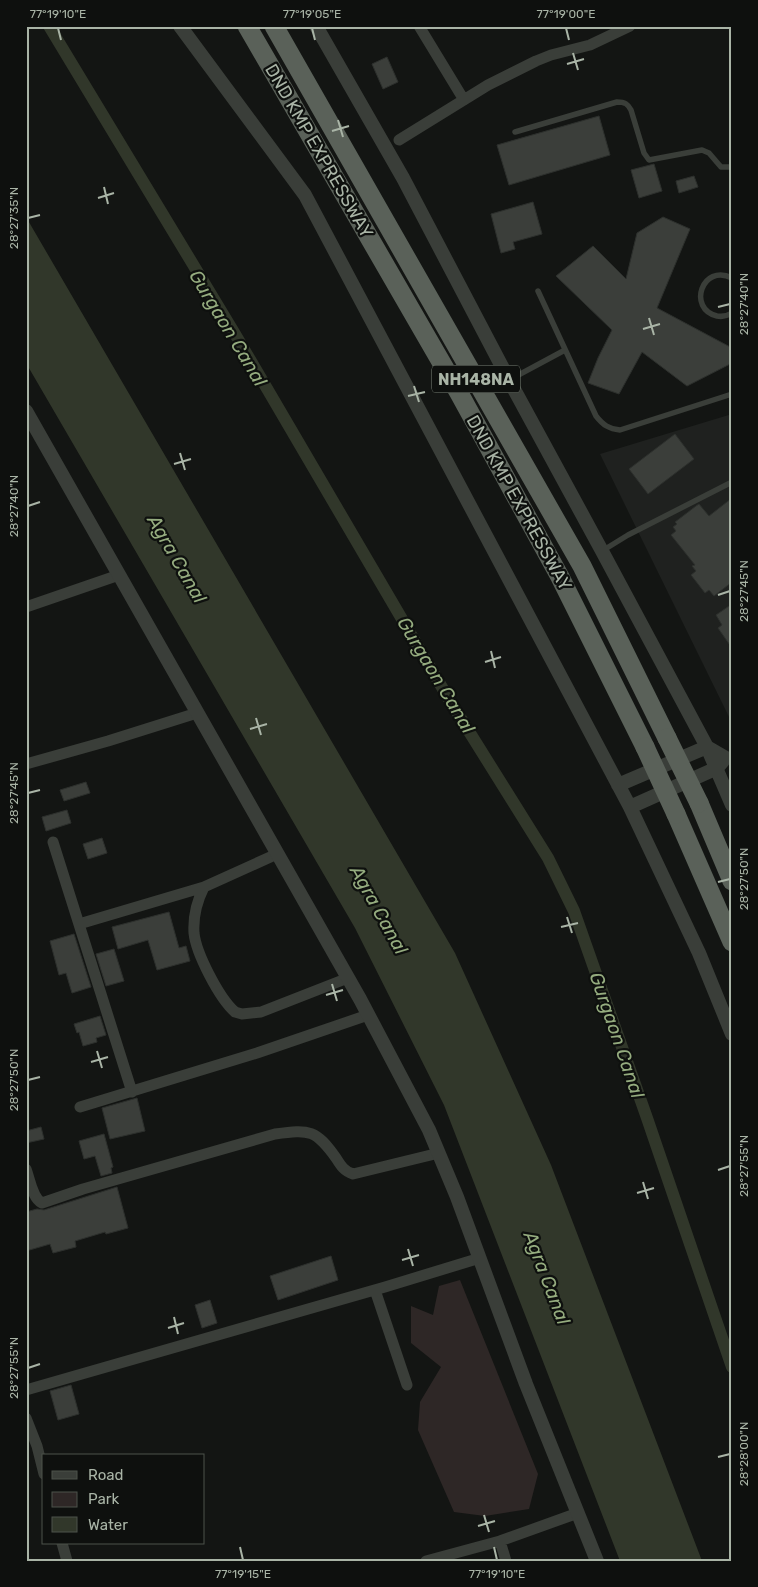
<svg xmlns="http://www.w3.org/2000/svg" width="758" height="1587" viewBox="0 0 758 1587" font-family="Rubik,sans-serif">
<rect width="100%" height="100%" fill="#131513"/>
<path fill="#1f211f" d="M732 414V723L600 454Z"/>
<path fill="#2e2726" d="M460 1280 538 1474 529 1509 485 1516 454 1512 418 1430 420 1402 441 1367 411 1343V1306L433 1315 439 1286Z"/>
<path fill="#31372a" d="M26 217 455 953 551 1165 702 1561H620L444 1105 355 928 26 363Z"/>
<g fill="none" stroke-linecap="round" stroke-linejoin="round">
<path stroke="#31372a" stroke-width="12" d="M49 26 235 334 450 701 548 858 574 911 593 965 647 1118 732 1367"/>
</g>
<path fill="#3b3e3a" stroke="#2d302d" d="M387 57 398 82 383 89 372 64Z
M599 116 610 155 509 185 497 145Z
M654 164 662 191 639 198 631 170Z
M694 176 698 187 679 193 676 181Z
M533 202 542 234 513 242 515 249 501 253 491 214Z
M663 217 690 229 657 308 732 348V363L687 386 642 352 619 394 588 383 598 358 612 330 556 276 593 246 626 279 637 233Z
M675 434 694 459 648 494 629 469Z
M732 498V582L714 596 709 590 705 593 691 575 696 571 692 566 695 565 671 535 676 531 673 527 677 524 675 522 696 506 699 504 709 516Z
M732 604V648L718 628 722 625 716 615Z
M86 782 90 793 64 801 60 790Z
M67 810 71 823 46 831 42 817Z
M102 838 107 853 88 859 83 844Z
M169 912 179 948 186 946 190 961 157 970 148 940 118 949 112 927Z
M74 934 91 987 72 993 66 973 59 975 50 941Z
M114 949 124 981 106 986 96 954Z
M100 1016 106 1035 96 1038 97 1042 83 1046 79 1032 77 1033 74 1024Z
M137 1098 145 1131 110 1139 102 1108Z
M41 1127 44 1139 26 1143V1131Z
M104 1134 113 1167 111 1168 112 1173 101 1176 95 1156 84 1159 79 1141Z
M117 1187 128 1228 106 1234 105 1232 75 1241 76 1247 53 1253 50 1244 26 1251V1212L37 1209 44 1210Z
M331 1256 338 1280 278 1300 270 1276Z
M210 1300 217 1323 202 1328 195 1305Z
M71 1385 79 1414 58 1420 50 1391Z"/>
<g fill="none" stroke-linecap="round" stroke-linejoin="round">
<path stroke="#3a3e39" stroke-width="5.5" d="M515 132 617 102C625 102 628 104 631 110L644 153 649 160 702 150 709 153 721 167H732
M732 278C702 263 687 309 717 316 722 317 727 316 732 313
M538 291 596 416C603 425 609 429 620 430L732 394
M509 380 565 350
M602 551 628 535 732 482"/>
<path stroke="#3a3e39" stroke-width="11" d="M419 26 464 100
M399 140 488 85 536 61 551 55 590 45 630 26
M26 607 119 575
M26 764 108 741 197 713
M53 842 132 1092
M277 854 204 887C197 901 193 917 194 933 196 953 219 998 235 1012L242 1014 261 1012 348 978
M79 924 204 887
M80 1107 257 1053 368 1015
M26 1169C30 1179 32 1198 42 1203L83 1189 275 1134C310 1129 316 1130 336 1158 341 1166 344 1171 353 1174L439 1153
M375 1290 407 1385
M26 1390 385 1287 480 1258
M26 1418 37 1446 44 1474
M500 1541 506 1561
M62 1543 67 1561
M426 1561 500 1541 578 1513"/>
<path stroke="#3a3e39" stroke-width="14" d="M180 26 305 195 630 807 699 953 732 1034
M316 26 403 178 509 380 602 551 707 747 732 805
M26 411 360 999 429 1130 457 1197 526 1384 597 1561
M618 785 707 747 726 758
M630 807 717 768 723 761"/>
<path stroke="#5a6159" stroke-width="19" d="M247 26 459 393 560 577 645 747
M274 26 582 566 667 738
M699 803 732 881
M676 814 732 942"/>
<path stroke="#5a6159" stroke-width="19" d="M667 738 699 803
M645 747 676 814"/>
</g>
<path fill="none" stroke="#a9b4a6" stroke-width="2" d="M58 28 61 40M312 28 315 40M566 28 569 40M573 53 578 70M567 64 584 59M338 120 343 137M332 131 349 126M104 187 108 204M98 198 114 193M28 218 40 215M718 307 730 304M649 318 654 335M643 329 660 324M414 386 419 402M408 396 425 392M180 453 185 470M174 464 191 459M28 506 40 502M718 595 730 591M491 651 495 668M485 662 501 657M256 718 261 735M250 729 267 724M28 793 40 790M718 882 730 879M567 917 572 933M561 927 578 923M332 984 337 1001M326 995 343 990M97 1051 102 1068M91 1062 108 1057M28 1080 40 1077M718 1170 730 1166M643 1182 648 1199M637 1193 654 1188M408 1249 413 1266M402 1260 419 1255M174 1317 178 1334M168 1328 184 1323M28 1368 40 1364M718 1457 730 1454M484 1515 489 1532M478 1526 495 1521M240 1547 243 1560M494 1547 497 1560"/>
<g text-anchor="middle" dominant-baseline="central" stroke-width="4.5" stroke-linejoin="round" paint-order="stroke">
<rect fill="#0e100e" stroke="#7a8378" stroke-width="1" x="432" y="365.5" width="88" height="27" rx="4"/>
<g font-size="16" font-weight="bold" fill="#a9b4a6">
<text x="476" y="379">NH148NA</text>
</g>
<g font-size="18" fill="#a9b4a6" stroke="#0e100e">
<text transform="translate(319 151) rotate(60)">DND KMP EXPRESSWAY</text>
<text transform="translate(519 503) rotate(61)">DND KMP EXPRESSWAY</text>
</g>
<g font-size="19" font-style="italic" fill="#95ac7f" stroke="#0e100e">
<text transform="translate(228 328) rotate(59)">Gurgaon Canal</text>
<text transform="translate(177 559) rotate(60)">Agra Canal</text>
<text transform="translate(436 675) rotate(59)">Gurgaon Canal</text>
<text transform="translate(379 910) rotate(61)">Agra Canal</text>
<text transform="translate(617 1035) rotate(71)">Gurgaon Canal</text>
<text transform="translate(547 1278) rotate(69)">Agra Canal</text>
</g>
</g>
<rect width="758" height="1587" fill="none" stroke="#0e100e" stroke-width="55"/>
<rect x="42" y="1454" width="162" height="90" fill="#0e100e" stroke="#4c524b"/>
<rect x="52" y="1471" width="25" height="8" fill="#3a3e39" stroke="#4c524b"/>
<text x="88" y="1480" font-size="15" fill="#a9b4a6">Road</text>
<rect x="52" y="1492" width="25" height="15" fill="#2e2726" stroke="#4c524b"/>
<text x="88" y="1504" font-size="15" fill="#a9b4a6">Park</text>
<rect x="52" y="1517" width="25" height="15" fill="#31372a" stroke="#4c524b"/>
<text x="88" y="1530" font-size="15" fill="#a9b4a6">Water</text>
<rect x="28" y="28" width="702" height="1532" fill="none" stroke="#a9b4a6" stroke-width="2"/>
<g font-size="12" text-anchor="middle" fill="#a9b4a6">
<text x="58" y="18">77°19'10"E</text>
<text x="312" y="18">77°19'05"E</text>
<text x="566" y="18">77°19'00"E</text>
<text transform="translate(14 218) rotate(-90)" y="4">28°27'35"N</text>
<text transform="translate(744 304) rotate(-90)" y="4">28°27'40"N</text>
<text transform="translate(14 506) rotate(-90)" y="4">28°27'40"N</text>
<text transform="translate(744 591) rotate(-90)" y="4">28°27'45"N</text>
<text transform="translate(14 793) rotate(-90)" y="4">28°27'45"N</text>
<text transform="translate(744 879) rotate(-90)" y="4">28°27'50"N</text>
<text transform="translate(14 1080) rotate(-90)" y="4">28°27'50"N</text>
<text transform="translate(744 1166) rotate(-90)" y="4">28°27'55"N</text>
<text transform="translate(14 1368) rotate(-90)" y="4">28°27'55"N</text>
<text transform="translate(744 1454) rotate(-90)" y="4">28°28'00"N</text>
<text x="243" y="1578">77°19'15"E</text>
<text x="497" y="1578">77°19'10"E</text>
</g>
</svg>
